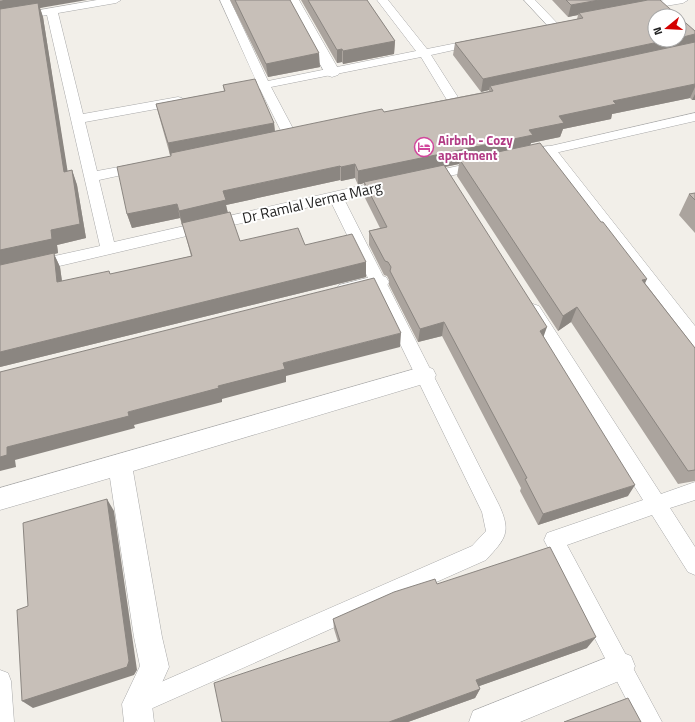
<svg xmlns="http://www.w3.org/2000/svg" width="695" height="722" viewBox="0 0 695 722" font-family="'Titillium Web',sans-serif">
<rect width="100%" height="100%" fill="#f2efe9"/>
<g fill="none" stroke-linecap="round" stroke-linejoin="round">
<defs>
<path id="service" d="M97 0H121L116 3 58 13 83 114 178 97 182 98 184 101 182 104 178 105 85 122 97 171 140 163 145 164 147 167 145 170 99 180 114 242 386 180 391 182 393 185 391 188 344 199 499 505C512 533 505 539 486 560L137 715 129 712 126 704 129 696 472 546 486 531 482 512 331 202 0 280V268L100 246 47 15 0 23V17Z
M220 0H230L268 81 416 51 377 0H388L427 49 477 39 481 40 483 42 481 44 431 55 461 102 459 105C451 107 440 111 432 109L430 106 432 103 447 100 421 57 271 87 298 138 296 141 278 144 273 143 271 140 273 137 283 135 260 89 250 90 248 87 250 84 257 83Z
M524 0H535L557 23 559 25 557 27H549Z
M664 0H688L683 3 642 10 637 7 638 5Z
M695 113V121L533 158 528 157 526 154 528 151 533 150Z
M482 161 487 162 489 165 487 168 425 181 420 180 418 177 420 174 425 173Z
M533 304 539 306 661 494 695 482V500L670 508 695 547V575L688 572 652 515 567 545 662 722H638L544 540 547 533 643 500 527 314 525 310 527 306Z
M0 670 8 673 11 681 14 722H0Z"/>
<path id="minor" d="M285 0H299L340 72 338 75 332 77 326 75Z
M548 146 554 147 695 326V350L687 348 542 155 539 151 542 147Z
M379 275 386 277 389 282 386 287 346 298 339 295 336 290 339 285Z
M425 366 433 369 436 375 433 381 133 471 162 637 169 667 152 705 154 722H124L122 704 140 666 134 637 110 478 0 510V488Z
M621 652 631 656 635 666 631 676 520 722H469L473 711Z"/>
</defs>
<use href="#service" stroke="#a9a9a9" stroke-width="1"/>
<use href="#minor" stroke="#a9a9a9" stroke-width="1"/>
<use href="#service" fill="#fff" fill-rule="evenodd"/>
<use href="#minor" fill="#fff" fill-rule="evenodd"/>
</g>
<path fill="#aba49e" d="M0 0 47 6 40 8 43 17 67 171 72 170 77 185 86 238 57 245 58 253 54 254 60 267 62 281 111 274 191 256 183 225H182L180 218 132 228 127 214 171 156 170 155 159 116 156 104 224 91 223 85 274 123 275 131 384 112 489 91V90L481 92 453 55 455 43 577 19 578 15 568 17 552 0H646L695 31V100H692L690 98 612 114 611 119 563 129 560 137 531 143 530 145 645 283 695 348V481L678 484 571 322 558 331 457 176 459 164 445 167 544 337 628 496 538 525 520 491 521 488 442 336 418 342 389 285V280L387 276 384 275 369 245V231L380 228 364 196V183L358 185 355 178 341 181 340 180 226 205 228 213 240 241 305 245 366 262V277L0 367Z
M230 0H290L320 67 268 77Z
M301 0H367L395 41 394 54 343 64 342 62 337 63Z
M695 193V233L679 215 689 194Z
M437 584 587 648 479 686 480 689 475 698 408 722H222L338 642 334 629 333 619Z"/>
<path fill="#8b8681" d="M3 0H87L40 8 43 17 70 186 0 16V1Z
M599 0H646L645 2 579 13 578 15 568 17 571 5Z
M695 34V42L490 86 489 90 481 92 483 79 668 40H679V38Z
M395 41 394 54 343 64V51Z
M342 49V62L337 63V50Z
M319 53 320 67 268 77 266 64Z
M695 84V87L690 98 612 114 611 119 563 129 560 137 531 143 529 149 460 160 459 164 365 183 364 182V183L358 185V171L529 130 559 116 613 101Z
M695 94V100H692Z
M274 123 275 135 170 155 168 143Z
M355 164V178L341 181V167Z
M340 166V180L226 205 228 214 182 225 179 211 223 191Z
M72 170 77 185 86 238 57 245 58 253 54 254 60 267 64 297 0 266V250L51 230Z
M177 204 180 218 132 228 127 214Z
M366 262V277L0 367V352Z
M647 279 640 294 642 280Z
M577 307 571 322 558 331 563 316Z
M444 322 442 336 418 342 420 329Z
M547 327 542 341 540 331Z
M401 333 400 347 286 376V382L222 399V402L134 425 135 428 15 460 16 467 0 471V457L7 447 218 386 283 363Z
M635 485 628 496 538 525 543 514Z
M107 499 114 511 137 670 134 675 33 708 22 701Z
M596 637 587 648 471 689 476 680Z
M480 689 475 698 408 722H389Z"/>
<path fill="#c7bfb8" stroke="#8b8681" d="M235 0H290L319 53 266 64Z
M308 0H367L395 41 343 51 342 49 337 50Z
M566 0H599L571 5Z
M648 0H660L678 16H655V40H668L483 79 455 43 583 18 579 13Z
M38 3 64 172 72 170 80 224 51 230 52 239 0 250V9Z
M679 17 695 31V34L679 38Z
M695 42V84L613 101 616 104 559 116 564 123 529 130 533 135 358 171 355 164 341 167 340 166 223 191 226 200 179 211 177 204 127 214 117 167 171 156V153L382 109 384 112 493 91 490 86Z
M255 79 274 123 168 143 156 104 225 91 223 85Z
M540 143 601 222H603L647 279 642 280 695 348V470L688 471 577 307 563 316 460 160Z
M444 165 547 327 540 331 635 485 543 514 525 479 527 478 444 322 420 329 390 271 391 267 388 262 385 261 369 231 387 227 364 182Z
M695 193V200L689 194Z
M230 212 240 241 298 228 305 245 352 234 366 262 0 352V265L54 253 57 282 109 271 110 274 192 256 182 223Z
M374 278 401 333 283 363 285 369 218 386 219 388 128 412 129 416 7 447V455L0 457V372Z
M107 499 129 661 127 667 22 701 17 610 28 606 23 523Z
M550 547 596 637 476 680 480 689 389 722H222L214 683 340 641 333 619 394 592 435 579 437 584Z
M628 698 641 722H564Z"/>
<defs>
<symbol id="hotel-ring" viewBox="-11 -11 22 22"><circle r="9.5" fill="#fff" stroke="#d1479c" stroke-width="1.5"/><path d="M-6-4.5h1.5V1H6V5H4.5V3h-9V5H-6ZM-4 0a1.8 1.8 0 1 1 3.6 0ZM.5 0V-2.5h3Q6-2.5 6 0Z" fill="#d1479c"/></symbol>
</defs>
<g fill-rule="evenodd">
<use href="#hotel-ring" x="413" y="136" width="22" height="22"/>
</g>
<g text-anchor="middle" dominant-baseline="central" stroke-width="4" stroke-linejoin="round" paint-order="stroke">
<g font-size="13" font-weight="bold" fill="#b23c85" stroke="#fff" text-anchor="start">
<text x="438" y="140">Airbnb - Cozy<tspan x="438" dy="15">apartment</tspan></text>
</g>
<g font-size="15" fill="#222" stroke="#fff">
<text transform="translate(312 202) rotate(-13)">Dr Ramlal Verma Marg</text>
</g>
</g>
<g transform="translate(667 28) rotate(252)"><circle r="19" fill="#ffffff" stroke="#a7a7a7"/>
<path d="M0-3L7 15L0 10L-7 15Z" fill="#d40000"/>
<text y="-6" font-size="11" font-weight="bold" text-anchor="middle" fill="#222222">N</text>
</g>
</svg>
